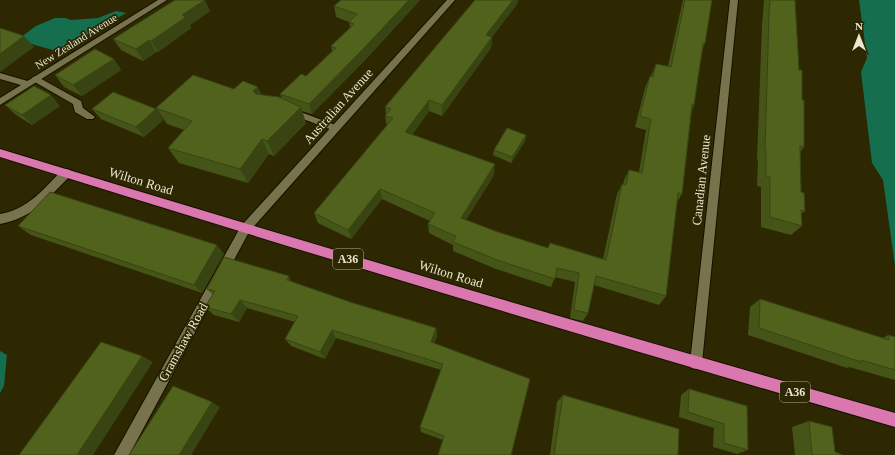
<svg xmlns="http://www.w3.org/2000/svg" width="895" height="455" viewBox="0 0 895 455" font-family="Georgia,serif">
<rect width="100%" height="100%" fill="#2d2802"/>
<path fill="#156f4e" d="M859 0H895V266L883 180 872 163 861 72 867 58Z
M116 11 126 13 60 52 17 40 36 26 55 18H65L71 20 98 18Z
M0 351 7 355 4 386 0 393Z"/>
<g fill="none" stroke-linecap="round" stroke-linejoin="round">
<defs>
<path id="service" d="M0 73 31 82 32 84 28 87 0 79Z
M36 76 81 101 83 108 95 117 93 119H87L75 112 73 104 33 81 32 79 33 77Z
M290 108 338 126 340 128 335 131 287 113 285 111 287 109Z
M66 169 70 170 71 173 70 176C49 197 31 219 0 224V214C27 210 44 189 62 170Z"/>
<path id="minor" d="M158 0H167L0 105V98Z
M447 0H455L249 232 129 455H114L241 226Z
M730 0H738L702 363 701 368 696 369 691 368 690 363Z"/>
<path id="trunk" d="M0 149C297 240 596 328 895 413V427C596 340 297 250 0 157Z"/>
</defs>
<use href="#service" stroke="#141100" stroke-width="2"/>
<use href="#minor" stroke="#141100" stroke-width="2"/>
<use href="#trunk" stroke="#141100" stroke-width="2"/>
<use href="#service" fill="#77734c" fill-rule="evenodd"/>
<use href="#minor" fill="#77734c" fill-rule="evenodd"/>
<use href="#trunk" fill="#da77ae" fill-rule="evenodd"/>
</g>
<path fill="#455417" d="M420 0 367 58 312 114 302 111 306 123 274 156 269 154 248 183 179 163 168 148 184 130 167 124 156 108 234 89 282 99 280 94 306 76 332 51 331 46 350 28 349 22 336 17 334 6Z
M683 0H712L705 43 703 48 694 105 692 110 682 194 677 202 666 296 659 305 594 285 588 313 583 321 570 318 575 282 555 277 551 287 496 269 453 251V245L429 233 428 224 430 221 382 199 351 239 318 223 314 213 387 126 385 116 386 114 385 107 517 4 492 37 491 48 442 116 429 111 412 135 494 175 466 220 495 231 548 248 603 259 617 194 622 184 623 185 624 180 629 170 639 172 646 130 635 127 645 88 650 76H651L656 64 668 66Z
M764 0H795L799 70 802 100 804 147 800 152 801 192 805 211 801 214 802 226 791 235 761 227V187L757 186 758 161 757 160 762 25Z
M210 11 190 25 191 28 158 52H156L143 61 121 50 113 39Z
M114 59 121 70 82 96 64 87 55 75Z
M5 105 60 106 32 125 16 115Z
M92 109H156L163 120 144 137 101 119Z
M526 135 525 141 511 163 493 155 494 150Z
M18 226 224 254 202 293 31 235Z
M292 282 353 303 436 328 437 336 434 343 530 379 443 440 421 432 420 427 441 370 336 338 325 359 291 346 285 339 295 322 247 308 239 322 214 315 205 307 213 295 207 289Z
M760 299 883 338 888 335 895 337V380L849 367 847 368 748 335 750 307Z
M689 389 747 406 748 450 737 454 713 447 714 428 679 417 681 395Z
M563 395 678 455H550L557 402Z
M809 421 835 452 843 455H795L792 427Z"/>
<path fill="#384513" d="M205 0 210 11 190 25 191 28 158 52 151 41 182 15Z
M409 0H420L367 58 312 114 309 104Z
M511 0H518L517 4 485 46 486 35Z
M24 36 34 47 0 72V54Z
M492 37 491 48 442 116V105Z
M149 40 156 52 143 61 136 49Z
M114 59 121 70 82 96 73 85Z
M258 87 265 103 253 91Z
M51 95 60 106 32 125 22 115Z
M429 100V111L406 143 405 132Z
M301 107 306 123 274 156 267 141Z
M156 109 163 120 144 137 136 127Z
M526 135 525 141 511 163 512 157Z
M262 139 269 154 248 183 240 169Z
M495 164 494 175 461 228V218Z
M380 189 382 199 351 239 348 230Z
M217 245 224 254 202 293 194 285Z
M289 276 294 286 287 280Z
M240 300 247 308 239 322 231 314Z
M436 328 437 336 432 349 431 342Z
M332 330 336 338 325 359 320 352Z
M142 356 153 362 93 455H77Z
M212 402 220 407 191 455H179Z"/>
<path fill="#50621b" stroke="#384513" d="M175 0H205L182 15 186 17 151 41 149 40 136 49 113 39Z
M341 0H409L365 47 309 104 280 94 301 74 306 76 336 48 331 46 354 24 349 22 357 14 334 6Z
M475 0H513L486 35 492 37 442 105 429 100 405 132 495 164 461 218 495 231 548 248 550 243 606 260 622 184 626 185 629 170 642 173 651 119 640 116 650 76 653 77 656 64 671 67 685 0H712L705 43H703L694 105 692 104 682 194 678 193 666 296 596 276 588 313 574 310 579 273 557 268 555 279 497 260 453 242 456 236 428 224 435 213 380 189 348 230 314 213 393 118 385 116 391 109 385 107Z
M770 0H795L799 70H802V100H804V147L800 146 801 192 804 193 805 211 801 210 802 226 770 217V177L766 176V150H765L769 14Z
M0 28 24 36 0 54Z
M95 49 114 59 73 85 55 75Z
M193 75 234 89 243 81 258 87 253 91 256 94 279 97 301 107 267 141 262 139 240 169 168 148 192 121 156 108Z
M34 86 51 95 22 115 5 105Z
M113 92 156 109 136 127 92 109Z
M507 128 526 135 512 157 494 150Z
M50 192 217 245 194 285 18 226Z
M224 257 289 276 287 280 353 303 436 328 431 342 530 379 511 455H438L444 436 420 427 443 364 332 330 320 352 285 339 298 316 240 300 231 314 205 307 215 291 207 289Z
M760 299 889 340 888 335 895 337V370L861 360V362L759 328Z
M101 342 142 356 77 455H19Z
M173 386 212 402 179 455H129Z
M689 389 747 406 748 450 724 443V424L688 412Z
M563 395 679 429 678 455H554Z
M809 421 832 427 835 452 843 455H812Z"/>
<g text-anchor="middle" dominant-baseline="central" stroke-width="3.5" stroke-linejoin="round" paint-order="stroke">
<g font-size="11" fill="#eae8d3" stroke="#2d2802">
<text transform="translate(76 41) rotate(-32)">New Zealand Avenue</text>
</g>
<g fill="#2d2802" stroke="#b1ae94" stroke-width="1">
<rect x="333" y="249" width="30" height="20" rx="3"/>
<rect x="780" y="382" width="30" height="20" rx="3"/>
</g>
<g font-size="12" font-weight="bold" fill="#eae8d3">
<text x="348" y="259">A36</text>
<text x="795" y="392">A36</text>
</g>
<g font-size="13" fill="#eae8d3" stroke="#2d2802">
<text transform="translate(338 106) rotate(-48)">Australian Avenue</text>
<text transform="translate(701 180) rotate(-84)">Canadian Avenue</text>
<text transform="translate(141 181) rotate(17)">Wilton Road</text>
<text transform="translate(451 274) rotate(17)">Wilton Road</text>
<text transform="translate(183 342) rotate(-61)">Gramshaw Road</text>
</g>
</g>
<g transform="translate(859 36)" stroke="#2d2802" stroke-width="3" paint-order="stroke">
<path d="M0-3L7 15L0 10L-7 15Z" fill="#eae8d3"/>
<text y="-6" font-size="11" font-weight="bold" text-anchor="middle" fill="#eae8d3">N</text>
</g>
</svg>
